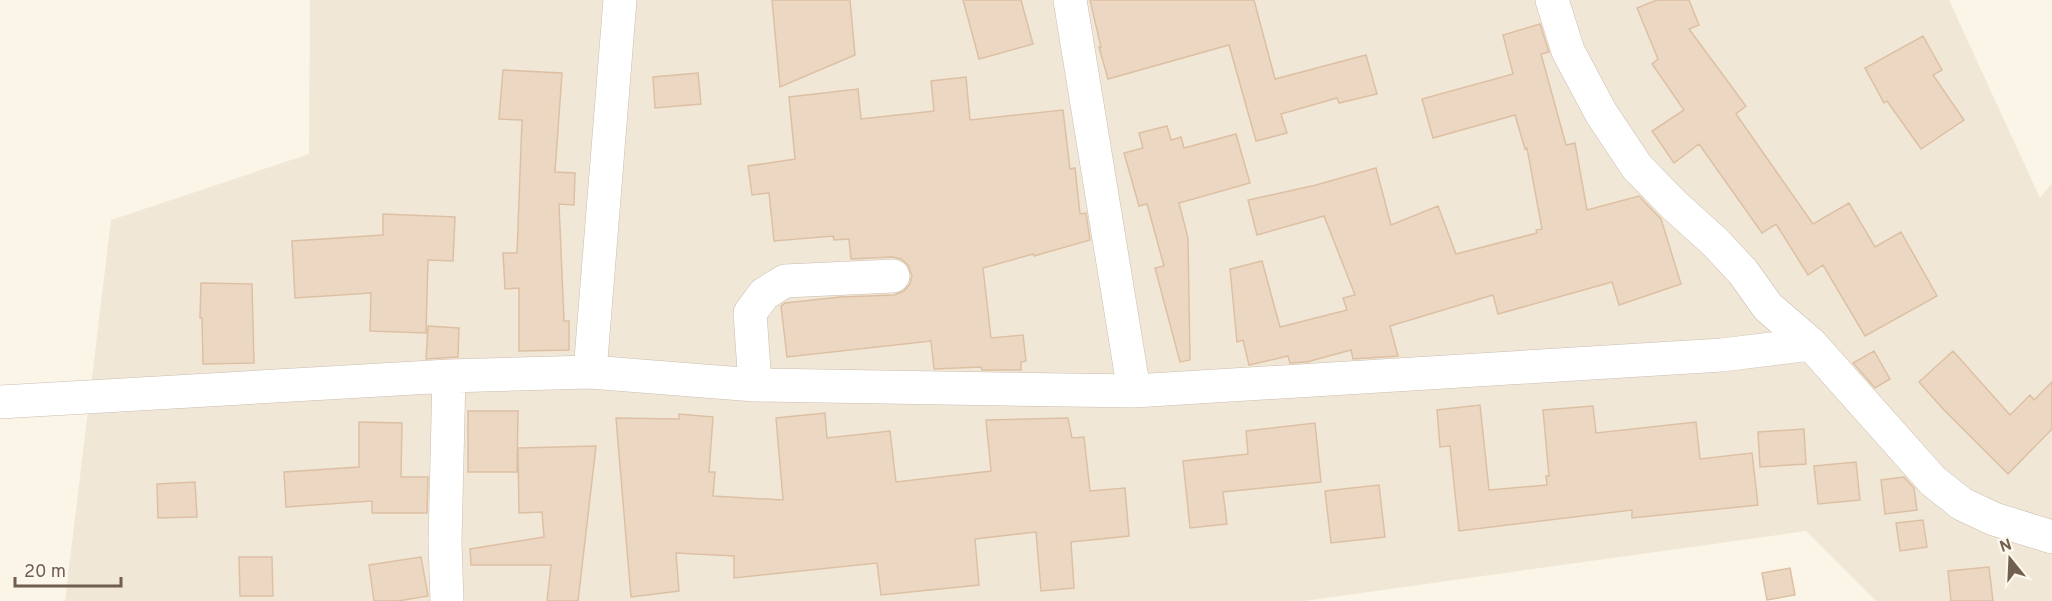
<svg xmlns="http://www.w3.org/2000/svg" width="2052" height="601" viewBox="0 0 2052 601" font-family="Overpass,sans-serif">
<rect width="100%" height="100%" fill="#faf5e7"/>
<path fill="#f1e7d7" d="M310 0H1949L2040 198 2052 183V601H1876L1806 531 1304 601H65L111 220 309 154Z"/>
<path fill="#ecd7c2" stroke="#ddc0a4" stroke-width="1.5" d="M772 0H850L855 55 780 87Z
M963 0H1021L1033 44 979 59Z
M1090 0H1254L1275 79 1366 55 1377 94 1339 103 1337 98 1281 114 1287 133 1256 141 1229 45 1108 79 1099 47H1101Z
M1657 0H1689L1699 25 1689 29 1746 106 1736 114 1813 224 1849 203 1875 247 1901 232 1937 296 1865 336 1823 265 1808 275 1776 224 1762 233 1699 144 1674 163 1652 131 1684 110 1652 64 1658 59 1637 8Z
M1540 24 1549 52 1541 54 1566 145 1575 143 1587 210 1639 196 1661 219 1681 284 1619 305 1612 282 1498 314 1493 295 1390 326 1398 356 1353 359 1351 350 1307 362 1290 363 1288 356 1249 365 1243 340 1237 342 1230 269 1262 261 1280 327 1347 310 1343 298 1355 295 1324 216 1257 235 1248 200 1316 185 1376 168 1391 225 1438 206 1456 254 1537 233 1536 230 1542 229 1527 148 1525 149 1515 115 1433 138 1422 99 1513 74 1503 35Z
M1923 36 1942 70 1933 75 1964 120 1921 149 1887 101 1884 103 1865 68Z
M503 70 562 73 555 172 575 173 574 205 559 204 564 321H569V350L519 351V288L505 289 503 253H517L522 120 499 119Z
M698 73 701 104 655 108 653 77Z
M966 77 970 120 1063 110 1070 169 1075 168 1080 214 1086 213 1090 240 1034 256 1033 254 983 268 991 338 1023 335 1026 361 1021 362V370H982L981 367 934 369 931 341 787 357 781 306 785 303 840 297 894 295 904 291 910 284 912 276 908 265 901 259 892 257 851 259 849 239 834 240 833 236 774 241 769 193 752 195 748 166 795 159 789 97 858 89 861 119 934 111 931 81Z
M1167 126 1171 140 1181 137 1184 148 1236 134 1250 183 1179 203 1188 238 1190 360 1180 362 1155 268 1164 266 1147 204 1139 206 1124 153 1143 148 1139 133Z
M383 214 455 217 453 261 428 260 426 333 370 331 371 293 295 298 292 241 383 235Z
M201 283 252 284 254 363 203 364 202 318H200Z
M428 326 459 328 458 357 426 359Z
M1874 351 1890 379 1875 388 1853 363Z
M1953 351 2010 415 2030 395 2034 400 2052 382V429L2008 474 1944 410 1919 382Z
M1480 405 1489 490 1547 485 1546 476H1549L1543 410 1593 406 1596 433 1696 422 1700 459 1752 453 1758 505 1632 518V510L1459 531 1450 446 1440 447 1437 410Z
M468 411H518L517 472H468Z
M825 413 827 438 890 431 896 482 991 471 986 420 1068 418 1072 438 1084 437 1090 491 1125 488 1129 536 1071 542 1074 588 1041 591 1036 532 975 539 979 585 881 595 877 563 734 578V556L676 553 679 591 631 597 616 418 679 419V414L713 417 709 472H715L713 496 783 500 776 418Z
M359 422 402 423 401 477H428L427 513H372V501L286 507 284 472 359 467Z
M1315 423 1321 482 1223 492 1227 524 1190 528 1183 461 1248 454 1246 431Z
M1804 429 1806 464 1760 467 1758 432Z
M596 446 578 601H547L551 565H471L470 549 544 537 542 512 519 513 518 448Z
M1856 462 1860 500 1818 504 1814 466Z
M1904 477 1914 488 1917 510 1885 514 1881 480Z
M195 482 197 517 158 518 157 484Z
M1379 485 1385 537 1331 543 1325 491Z
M1923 520 1927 547 1900 551 1896 523Z
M239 557H272L273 596H240Z
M421 557 428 596 398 601H374L369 565Z
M1989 567 1993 601H1951L1948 571Z
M1790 568 1795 595 1767 600 1762 573Z"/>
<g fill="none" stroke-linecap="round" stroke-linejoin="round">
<defs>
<path id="minor" d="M1070 0 1134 391
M1552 0 1568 51 1601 113 1637 167 1674 205 1715 242 1743 272 1768 307 1811 344
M590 372 620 0
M755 385 750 313 764 294 785 281 893 276
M0 402 449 376 590 372 755 385 1134 391 1722 355 1811 344 1933 481 1962 504 1994 519 2052 537
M447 601 445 542 449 376"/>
</defs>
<use href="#minor" stroke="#cbbdae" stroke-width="34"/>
<use href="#minor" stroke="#fff" stroke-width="33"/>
</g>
<g transform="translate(2010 559) rotate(342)" stroke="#fdf8ed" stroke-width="4.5" paint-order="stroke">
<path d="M0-4.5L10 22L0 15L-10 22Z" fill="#715e4e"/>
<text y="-9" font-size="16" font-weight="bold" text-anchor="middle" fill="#715e4e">N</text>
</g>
<path d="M15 577v9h106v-9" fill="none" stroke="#715e4e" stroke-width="3"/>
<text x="24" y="577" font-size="18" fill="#715e4e" stroke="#fdf8ed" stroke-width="4.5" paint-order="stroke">20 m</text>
</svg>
